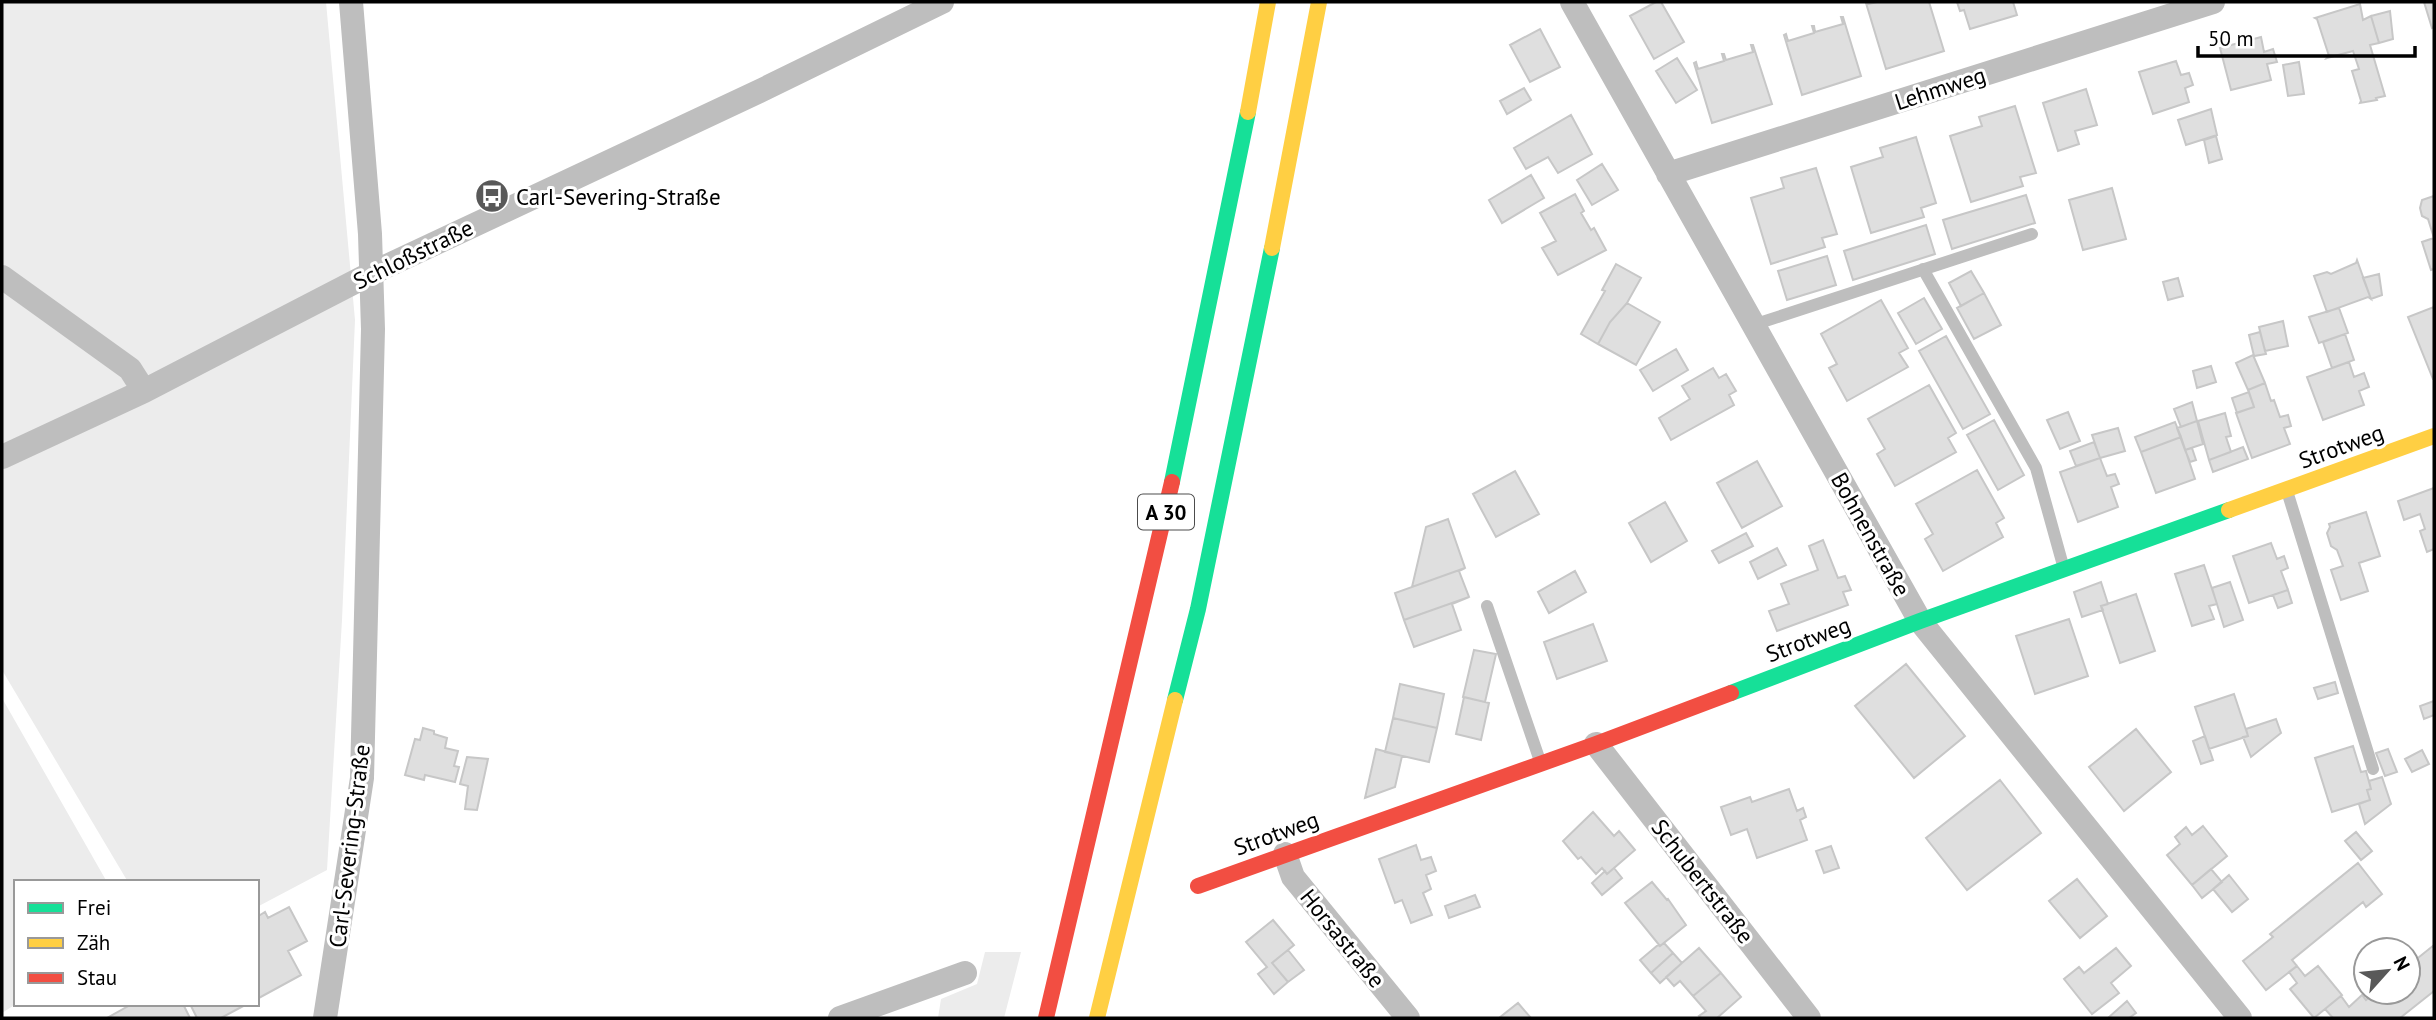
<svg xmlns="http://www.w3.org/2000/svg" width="2436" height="1020" font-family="'PT Sans',sans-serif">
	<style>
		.green { fill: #ececec }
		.building { fill: #dfdfdf; stroke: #c7c7c7; stroke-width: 2 }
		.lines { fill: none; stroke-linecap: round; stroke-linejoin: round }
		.lane { stroke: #bebebe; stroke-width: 12 }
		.street { stroke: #bebebe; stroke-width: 24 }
		.fast { stroke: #16e098; stroke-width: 16 }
		.slow { stroke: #ffcf43; stroke-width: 16 }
		.jam { stroke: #f24e42; stroke-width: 16 }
		.labels { text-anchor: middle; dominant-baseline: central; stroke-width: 6; stroke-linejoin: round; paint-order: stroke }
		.shield { fill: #fff; stroke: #4c4c4c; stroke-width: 2 }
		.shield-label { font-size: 21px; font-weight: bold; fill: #000 }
		.street-label { font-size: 23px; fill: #000; stroke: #fff }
		.poi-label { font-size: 23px; fill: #000; stroke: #fff; text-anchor: start }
	</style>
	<rect width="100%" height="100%" fill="#fff"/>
	<path class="green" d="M4,2H326L355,320L342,620L327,870L257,907V882H128L2,670V5Z
		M2,698L107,882H16V1004L2,1013Z
		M985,952H1021L1004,1018H938L941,999L977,984Z"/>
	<path class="building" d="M1656,2H1661L1684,42L1654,59L1630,16Z
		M1877,2H1929L1944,51L1886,69L1866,3L1869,4Z
		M1957,2H2013L2017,15L1970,29L1964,10L1960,11Z
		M2424,2H2434V27L2432,28Z
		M2360,4L2363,20L2371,16L2379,43L2370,45L2385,96L2376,98L2377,100L2360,103L2361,101L2352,71L2359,69L2353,51L2327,58L2329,56L2317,19L2315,18Z
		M2390,11L2393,39L2379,43L2371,16Z
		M1841,17H1843L1861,76L1802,95L1784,35L1786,34L1788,41L1814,33L1812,26H1814L1815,32L1843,24Z
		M1540,29L1560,67L1530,82L1510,45Z
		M2261,37L2264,52L2273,49L2277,62L2267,64L2271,80L2231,90L2220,48Z
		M1751,45H1753L1772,104L1712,123L1694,63L1696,62L1698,69L1724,61L1722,54H1724L1726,60L1753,52Z
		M1677,58L1697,90L1676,103L1656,71Z
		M2176,61L2181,75L2189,73L2193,85L2185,88L2189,102L2153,114L2139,72Z
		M2299,62L2304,94L2288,96L2283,65Z
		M1524,88L1531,100L1507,114L1500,101Z
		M2086,89L2097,125L2075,131L2079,144L2058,151L2043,103Z
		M2015,106L2036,173L2020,177L2023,186L1971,202L1950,136L1982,126L1979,117Z
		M2211,109L2217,135L2186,145L2178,120Z
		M1571,115L1592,154L1558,173L1548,157L1526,169L1514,148Z
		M2216,136L2222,159L2209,163L2204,140Z
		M1916,137L1936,203L1921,208L1924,217L1871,233L1851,167L1883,157L1880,148Z
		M1602,164L1618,190L1592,205L1577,180Z
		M1816,168L1837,234L1822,238L1825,247L1771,264L1751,198L1784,188L1781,178Z
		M1531,175L1544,198L1502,223L1489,200Z
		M2112,188L2126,239L2083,250L2069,200Z
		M1575,194L1584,211L1581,213L1591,230L1594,228L1606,250L1558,275L1542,248L1556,241L1540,213Z
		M2026,195L2035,223L1952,249L1943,220Z
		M2434,196V238L2428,219L2422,216L2420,208L2422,200Z
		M1926,225L1935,254L1853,280L1844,251Z
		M2434,238V269L2431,270L2422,242Z
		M1827,256L1836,285L1787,300L1778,271Z
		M2357,260L2371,299L2368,297L2327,312L2314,276L2327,272L2331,274L2356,263Z
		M1616,264L1641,278L1627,303L1610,322L1598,344L1581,334L1605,291L1602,290Z
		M1971,271L1984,293L1961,306L1949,283Z
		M2379,274L2382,295L2371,299L2363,278Z
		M2178,278L2183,296L2168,300L2163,282Z
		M1984,293L2001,325L1974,339L1957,308Z
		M1924,298L1942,329L1916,344L1898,313Z
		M1881,300L1908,348L1899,353L1908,367L1847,401L1829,368L1837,364L1821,334Z
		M1627,303L1660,322L1636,365L1598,344L1610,322Z
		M2434,307V379H2433L2408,317Z
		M2339,308L2348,333L2319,343L2309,317Z
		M2283,321L2288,346L2265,351L2259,327Z
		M2260,332L2266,354L2254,356L2249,335Z
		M2345,334L2354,360L2332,368L2323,342Z
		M1946,336L1990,414L1963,429L1919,351Z
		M1676,349L1688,370L1653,391L1640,370Z
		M2253,355L2265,383L2248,390L2236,363Z
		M2349,362L2354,377L2364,373L2369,387L2359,391L2364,405L2323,420L2307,377Z
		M2211,366L2216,382L2197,388L2193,371Z
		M1713,368L1719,378L1726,374L1736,391L1729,395L1734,405L1671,440L1659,418L1690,399L1682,386Z
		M2265,383L2271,401L2274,400L2280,417L2288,415L2291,426L2284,428L2290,444L2252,458L2236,413L2254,407L2248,390Z
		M1929,385L1956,433L1948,438L1956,452L1895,486L1877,454L1885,449L1868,419Z
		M2249,392L2254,407L2237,413L2232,398Z
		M2192,402L2197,421L2181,427L2174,409Z
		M2068,412L2080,441L2060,449L2047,420Z
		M2225,413L2231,436L2226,437L2231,452L2209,460L2198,421Z
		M1994,420L2024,475L1998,490L1967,435Z
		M2197,421L2203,444L2185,450L2177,428Z
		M2175,422L2181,437L2141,452L2135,437Z
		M2118,428L2125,451L2100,458L2092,435Z
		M2181,437L2195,479L2156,493L2141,452Z
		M2094,442L2100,458L2076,466L2070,451Z
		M2243,447L2248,459L2213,472L2209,460Z
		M2192,448L2196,460L2190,462L2185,450Z
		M2100,458L2107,476L2115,474L2119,484L2111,487L2118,507L2078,522L2060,472Z
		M1757,461L1782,506L1742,528L1717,483Z
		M1977,470L2004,518L1996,523L2003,537L1943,571L1925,539L1933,534L1916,504Z
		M1515,471L1539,514L1496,537L1473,494Z
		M2434,488V549L2427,552L2420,531L2425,529L2420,514L2404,520L2398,501Z
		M1665,502L1687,541L1651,562L1629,523Z
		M2366,512L2380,556L2359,563L2368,591L2341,600L2331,570L2343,566L2337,550L2331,546L2327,533L2330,527L2329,524Z
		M1448,519L1465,568L1412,587L1426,527Z
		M1746,533L1753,546L1719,563L1712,551Z
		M1823,540L1838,578L1845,576L1851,590L1843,592L1848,605L1777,631L1769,611L1789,604L1781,584L1818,570L1809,546Z
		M2271,543L2277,559L2284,556L2288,568L2281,571L2288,590L2249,603L2233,556Z
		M1777,548L1786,565L1758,579L1750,562Z
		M2204,565L2217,604L2209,606L2214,619L2192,626L2175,574Z
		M1465,568L1459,571L1469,597L1404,620L1395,593Z
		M1575,571L1586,592L1549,613L1538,592Z
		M2101,582L2108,604L2101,606L2103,610L2082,617L2074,592Z
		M2230,582L2243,620L2224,627L2212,588Z
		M2288,590L2292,603L2278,608L2273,595Z
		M2136,594L2155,651L2120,663L2101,606Z
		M1469,597L1452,604L1461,630L1414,647L1404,620Z
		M2069,619L2088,676L2035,694L2016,636Z
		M1593,624L1607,661L1557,679L1544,642Z
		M1474,650L1496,654L1485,702L1463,697Z
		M1906,664L1965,736L1914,778L1855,706Z
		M2335,682L2338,693L2318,699L2314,688Z
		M1400,684L1444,694L1437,728L1393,718Z
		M2234,694L2248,736L2209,749L2195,707Z
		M1464,697L1489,703L1481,740L1456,734Z
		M2434,701V715L2424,719L2420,706Z
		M1393,718L1437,728L1429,762L1385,752Z
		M2276,719L2281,733L2251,757L2243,737L2248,736L2246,729Z
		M423,728L434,731V734L447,738L445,748L458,751L454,766L459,767L455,782L425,775L424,780L405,775L415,739L420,740Z
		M2136,729L2171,772L2124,811L2089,767Z
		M2205,736L2213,760L2201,764L2193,741Z
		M2353,746L2361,772L2366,771L2371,789L2367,790L2370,800L2332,812L2315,758Z
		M1376,749L1402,756L1395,787L1365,798Z
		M2388,749L2397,772L2385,776L2376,753Z
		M2422,750L2429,764L2412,772L2405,759Z
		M467,757L488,759L477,810L465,809L468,786L460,784Z
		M2382,777L2391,804L2365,824L2359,804L2370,800L2367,790L2371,789L2369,781Z
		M2000,780L2041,833L1967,890L1926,838Z
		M1789,789L1797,811L1803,808L1806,817L1800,820L1807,840L1757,858L1747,829L1731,835L1721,807L1750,797L1752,802Z
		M1593,812L1614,836L1619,831L1635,850L1607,874L1602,868L1596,874L1581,857L1578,859L1563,841Z
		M2203,826L2227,856L2192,885L2167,855L2180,844L2175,837L2186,827L2192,835Z
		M2356,832L2372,851L2361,860L2345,841Z
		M1416,845L1421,860L1431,857L1436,871L1426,875L1431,889L1423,893L1432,915L1411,923L1402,900L1395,903L1379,859Z
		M1831,846L1839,868L1824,873L1816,851Z
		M2358,863L2382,894L2366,907L2363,902L2292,960L2297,966L2266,990L2243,961L2273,937L2270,934Z
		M1614,868L1622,878L1602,895L1592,883L1605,871L1607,874Z
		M2211,869L2222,882L2202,898L2192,885Z
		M2229,875L2248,899L2232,912L2213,889Z
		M2077,879L2107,916L2080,938L2049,901Z
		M1652,882L1667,900L1668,899L1686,925L1660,946L1625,903Z
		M1475,895L1480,907L1449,918L1445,906Z
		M289,907L307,941L288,951L301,975L257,999V917L265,912L268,918Z
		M1273,920L1294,945L1272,963L1288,982L1274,994L1258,974L1267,967L1246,942Z
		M1664,943L1673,953L1651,973L1640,960L1658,945L1660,946Z
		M2434,945V991L2400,1018H2333L2325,1009L2341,996L2349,1007L2362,995L2366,1000L2376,992H2408V966Z
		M1699,948L1721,973L1693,996L1680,981L1674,986L1666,977Z
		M2116,948L2131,966L2111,983L2119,993L2092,1014L2064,979L2079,967L2084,973Z
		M1288,950L1304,970L1288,982L1272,963Z
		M1673,953L1682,963L1660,983L1651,973Z
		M2297,966L2305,976L2318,966L2342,995L2314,1018L2290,989L2297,983L2289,972Z
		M1721,973L1741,997L1717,1018H1701L1699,1016L1706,1011L1693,996Z
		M2127,1001L2136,1013L2129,1018H2108Z
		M1518,1003L1531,1018H1499Z
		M132,1004H183L190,1018H107Z
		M190,1004H247L221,1018H197Z"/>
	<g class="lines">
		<path class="lane" d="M1923,269L2036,468L2064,569
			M1753,325L2032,234
			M2287,491L2373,769
			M1487,606L1540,761"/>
		<path class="street" d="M1572,2L1920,621L2240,1018
			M1668,174L2213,2
			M2,277L130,369L144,391
			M2,457L144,391L372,273L764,89L942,2
			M1596,744L1809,1018
			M1285,854L1293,877L1408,1018
			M325,1018L362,778L373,329L370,234L351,2
			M840,1018L965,973"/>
		<path class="fast" d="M1172,482L1248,112
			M1731,693L1920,621L2229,510
			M1175,700L1198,609L1272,248"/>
		<path class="slow" d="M1248,112L1268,2
			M1272,248L1319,2
			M2229,510L2434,436
			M1097,1018L1175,700"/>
		<path class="jam" d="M1198,886L1596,744L1731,693
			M1046,1018L1172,482"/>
	</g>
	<defs>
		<g id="bus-disc" transform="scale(1.75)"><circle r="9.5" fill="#595959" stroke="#fff"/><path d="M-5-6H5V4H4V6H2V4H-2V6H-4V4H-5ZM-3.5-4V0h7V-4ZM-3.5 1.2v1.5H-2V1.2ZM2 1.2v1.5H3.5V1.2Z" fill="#fff"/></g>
	</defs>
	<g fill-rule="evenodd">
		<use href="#bus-disc" x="492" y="196"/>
	</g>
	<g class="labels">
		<rect class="shield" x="1138" y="494.5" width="56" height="35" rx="5"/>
		<g class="shield-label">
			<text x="1166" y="512">A 30</text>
		</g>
		<g class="street-label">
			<text transform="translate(1940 88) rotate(-18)">Lehmweg</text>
			<text transform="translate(413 254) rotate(-26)">Schloßstraße</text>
			<text transform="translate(2341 446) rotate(-20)">Strotweg</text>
			<text transform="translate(1871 534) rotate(61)">Bohnenstraße</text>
			<text transform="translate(1808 639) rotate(-21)">Strotweg</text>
			<text transform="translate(1276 833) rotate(-20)">Strotweg</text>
			<text transform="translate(349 846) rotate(-83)">Carl-Severing-Straße</text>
			<text transform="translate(1703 881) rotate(52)">Schubertstraße</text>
			<text transform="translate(1343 938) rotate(51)">Horsastraße</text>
		</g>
		<g class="poi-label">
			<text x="516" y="196">Carl-Severing-Straße</text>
		</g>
	</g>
	<rect width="2436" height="1020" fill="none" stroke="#000000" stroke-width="7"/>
	<rect x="14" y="880" width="245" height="126" fill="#ffffff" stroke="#999999" stroke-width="2"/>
	<rect x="28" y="903" width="35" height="10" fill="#16e098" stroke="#999999" stroke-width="2"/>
	<text x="77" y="915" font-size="21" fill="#000000">Frei</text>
	<rect x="28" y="938" width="35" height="10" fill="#ffcf43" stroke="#999999" stroke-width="2"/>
	<text x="77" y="950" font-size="21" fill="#000000">Zäh</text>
	<rect x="28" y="973" width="35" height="10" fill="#f24e42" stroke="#999999" stroke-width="2"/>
	<text x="77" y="985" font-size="21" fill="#000000">Stau</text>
	<g transform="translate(2387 971) rotate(63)"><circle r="33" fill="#ffffff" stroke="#999999" stroke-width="2"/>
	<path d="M0-5L12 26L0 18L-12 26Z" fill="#595959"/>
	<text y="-10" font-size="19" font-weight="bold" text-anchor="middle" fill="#000000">N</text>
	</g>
	<path d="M2198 46v10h217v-10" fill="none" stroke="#000000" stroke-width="3.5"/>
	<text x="2208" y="46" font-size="21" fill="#000000" stroke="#ffffff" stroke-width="5" paint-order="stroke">50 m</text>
</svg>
